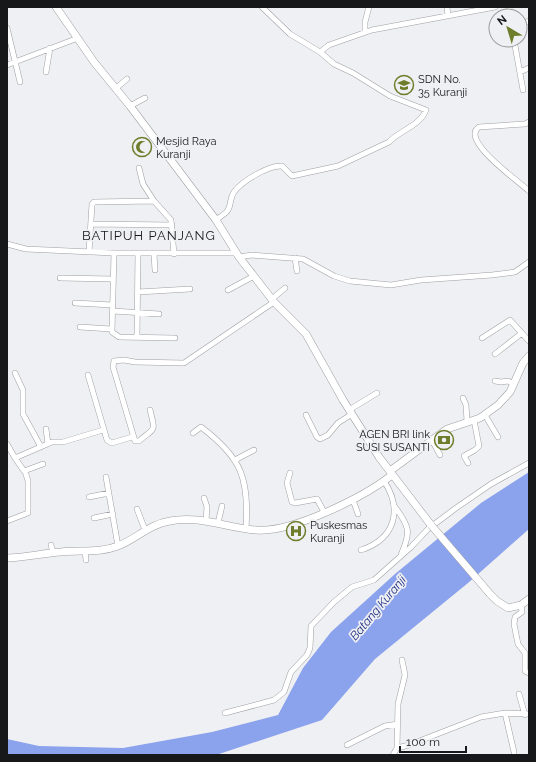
<svg xmlns="http://www.w3.org/2000/svg" width="536" height="762" font-family="Raleway,sans-serif">
	<style>
		.water { fill: #8ba2ec }
		.lines { fill: none; stroke-linecap: round; stroke-linejoin: round }
		.street-casing { stroke: #9e9fa2; stroke-width: 6 }
		.secondary-casing { stroke: #9e9fa2; stroke-width: 8 }
		.street { stroke: #fff; stroke-width: 5 }
		.secondary { stroke: #fff; stroke-width: 7 }
		.secondary-bridge-casing { stroke: #9e9fa2; stroke-width: 8; stroke-linecap: butt }
		.secondary-bridge { stroke: #fff; stroke-width: 7 }
		.labels { text-anchor: middle; dominant-baseline: central; stroke-width: 3.5; stroke-linejoin: round; paint-order: stroke }
		.poi-label { font-size: 11px; fill: #171819; stroke: #eff0f3; text-anchor: start }
		.water-label { font-size: 12px; font-style: italic; fill: #223185; stroke: #eff0f3 }
		.quarter-label { font-size: 13px; letter-spacing: 1px; fill: #171819; stroke: #eff0f3 }
	</style>
	<rect width="100%" height="100%" fill="#eff0f3"/>
	<path class="water" d="M529,472V529L468,583L375,659L322,720L216,755H7V739L39,746L123,748L212,732L278,715L303,668L331,632L395,574L481,503Z"/>
	<g class="lines">
		<g class="street-casing">
			<path id="street" d="M447,7L448,16
				M509,7L510,16
				M520,25L529,21
				M7,28L20,82
				M365,32V22L369,7
				M514,40L523,90
				M320,52L329,45L372,30L495,7
				M7,65L78,38
				M46,72L50,48
				M520,72L529,68
				M115,89L127,79
				M130,106L145,98
				M529,122L525,124L479,127C459,140 520,182 529,191
				M139,168L143,184L154,201
				M216,220C219,217 226,214 228,210C231,205 230,198 234,192C242,181 269,165 282,166L292,176L338,166L389,142C400,130 420,126 426,110L390,96L353,73L334,64L320,52L290,34L262,7
				M91,224L172,225
				M7,244L26,249L114,253H236
				M89,252L92,204L94,202L154,201L171,220L174,254
				M114,253L112,332L119,337L175,338
				M154,254L155,270
				M239,257L252,255L303,259L334,276L350,281L391,285L421,280L492,275L515,272L529,262
				M295,258L297,271
				M60,278L113,279
				M228,290L254,276
				M138,292L190,289
				M272,299L285,288
				M75,303L112,305
				M113,311L159,314
				M80,327L111,329
				M137,337L138,253
				M482,338L510,320L529,341
				M495,354L522,333
				M15,373L23,390V414L41,447
				M88,375L107,440L112,443L132,437
				M495,381L501,382L508,381L514,384
				M463,398L466,405L467,421
				M150,410C156,433 155,427 139,441H135L113,367L114,361L124,360L135,362L184,363L274,302
				M349,410L377,393
				M306,415L317,437L320,439L328,435L338,423L352,414
				M485,415L498,437
				M46,429L48,444
				M193,433L201,427C242,458 249,478 246,529
				M432,440L440,455
				M7,444L15,458L52,442H63L103,430
				M15,458L24,471L43,464
				M235,460L254,450
				M468,463L464,456L475,450L479,446L474,420
				M290,473L287,483L292,502L295,503L317,499L324,512
				M106,477L118,546
				M89,497L109,493
				M204,498L207,507L206,520
				M353,500L358,514
				M395,507C410,527 411,532 401,555
				M137,509L145,530
				M94,518L113,514
				M7,521L28,513V481L25,471
				M218,523L222,506
				M51,545L53,552
				M361,550C395,539 403,510 384,481
				M85,551L86,560
				M521,605L522,612L515,617L514,624L518,644L525,653V671L529,673
				M519,694L525,715
				M225,713L274,700L284,692L291,672L307,655L310,648L311,626L334,602L352,587L374,580L411,547L428,529L456,508L491,484L529,463
				M505,713L514,752
				M347,745L385,726L398,724
				M397,748L409,745L481,717L505,713L529,714
				M393,755L397,748L398,704L405,675L402,660"/>
		</g>
		<g class="secondary-casing">
			<path id="secondary" d="M56,7L94,62L130,106L216,220L239,257L274,302L306,334L343,400L379,457L431,525
				M390,471L447,429L480,418L498,405L510,392L523,363L529,356
				M7,558C25,558 43,553 61,552C80,550 100,553 118,546C136,539 150,524 170,521C200,515 227,528 256,530C292,533 364,497 392,475
				M490,594L497,601L508,608L521,605L529,599"/>
		</g>
		<use href="#street" class="street"/>
		<use href="#secondary" class="secondary"/>
		<g class="secondary-bridge-casing">
			<path id="secondary-bridge" d="M431,525L490,594"/>
		</g>
		<use href="#secondary-bridge" class="secondary-bridge"/>
	</g>
	<defs>
		<g id="school-ring" transform="scale(1)"><circle r="9.5" fill="#eff0f3" stroke="#6c7d2b" stroke-width="1.5"/><path d="M0-5L7-2L0 1L-7-2ZM-4 1L0 2.5L4 1V4Q0 6-4 4Z" fill="#6c7d2b"/></g>
		<g id="mosque-ring" transform="scale(1)"><circle r="9.5" fill="#eff0f3" stroke="#6c7d2b" stroke-width="1.5"/><path d="M3.5-4.9A6 6 0 1 0 3.5 4.9A5 5 0 1 1 3.5-4.9Z" fill="#6c7d2b"/></g>
		<g id="bank-ring" transform="scale(1)"><circle r="9.5" fill="#eff0f3" stroke="#6c7d2b" stroke-width="1.5"/><path d="M-6-4H6V4H-6ZM0-2.3a2.3 2.3 0 1 0 0 4.6a2.3 2.3 0 1 0 0-4.6Z" fill="#6c7d2b"/></g>
		<g id="hospital-ring" transform="scale(1)"><circle r="9.5" fill="#eff0f3" stroke="#6c7d2b" stroke-width="1.5"/><path d="M-5-5h3v3.5h4V-5h3V5h-3V1.5h-4V5h-3Z" fill="#6c7d2b"/></g>
	</defs>
	<g fill-rule="evenodd">
		<use href="#school-ring" x="404" y="85"/>
		<use href="#mosque-ring" x="142" y="147"/>
		<use href="#bank-ring" x="444" y="440"/>
		<use href="#hospital-ring" x="296" y="531"/>
	</g>
	<g class="labels">
		<g class="poi-label">
			<text x="418" y="79">SDN No.<tspan x="418" dy="13">35 Kuranji</tspan></text>
			<text x="156" y="141">Mesjid Raya<tspan x="156" dy="13">Kuranji</tspan></text>
			<text x="430" y="434" text-anchor="end">AGEN BRI link<tspan x="430" dy="13">SUSI SUSANTI</tspan></text>
			<text x="310" y="525">Puskesmas<tspan x="310" dy="13">Kuranji</tspan></text>
		</g>
		<g class="water-label">
			<text transform="translate(378 608) rotate(-50)">Batang Kuranji</text>
		</g>
		<g class="quarter-label">
			<text x="149" y="235">BATIPUH PANJANG</text>
		</g>
	</g>
	<rect width="536" height="762" fill="none" stroke="#171819" stroke-width="16"/>
	<g transform="translate(508 28) rotate(322)"><circle r="19" fill="#eff0f3" stroke="#999a9c"/>
	<path d="M0-3L7 15L0 10L-7 15Z" fill="#6c7d2b"/>
	<text y="-6" font-size="11" font-weight="bold" text-anchor="middle" fill="#171819">N</text>
	</g>
	<path d="M400 746v6h66v-6" fill="none" stroke="#171819" stroke-width="2"/>
	<text x="406" y="746" font-size="12" fill="#171819" stroke="#eff0f3" stroke-width="3" paint-order="stroke">100 m</text>
</svg>
